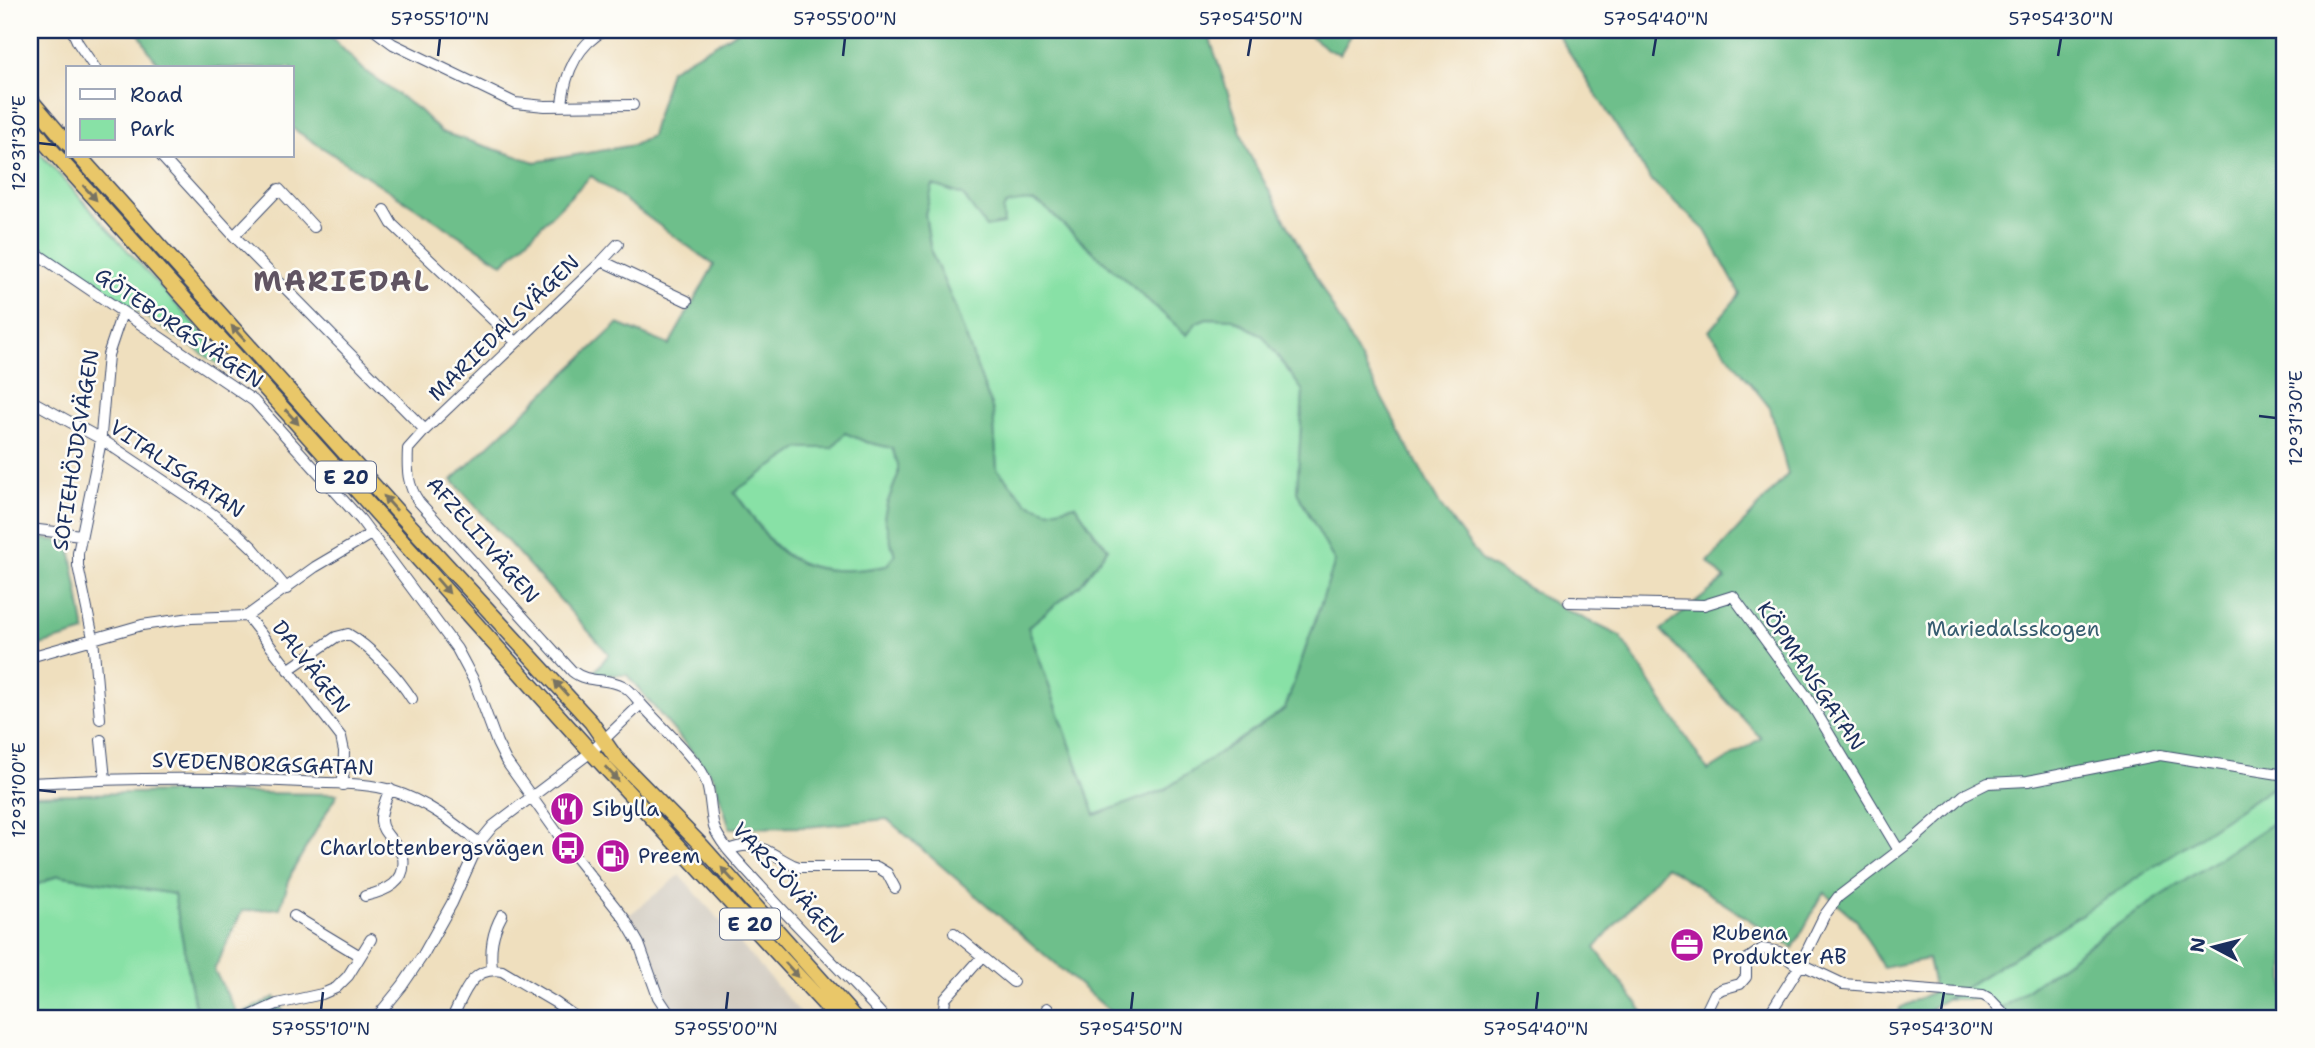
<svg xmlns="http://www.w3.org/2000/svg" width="2315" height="1048" font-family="'Shantell Sans',sans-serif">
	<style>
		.industrial { fill: #cac3b8 }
		.green { fill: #88e1a6; stroke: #528882; stroke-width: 2 }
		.forest { fill: #6ebf8b; stroke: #447774; stroke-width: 2; fill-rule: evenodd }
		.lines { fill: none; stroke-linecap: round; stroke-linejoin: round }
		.minor-casing { stroke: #3b496c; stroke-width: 12 }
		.highway-casing { stroke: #3b496c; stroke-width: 17 }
		.minor { stroke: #fff; stroke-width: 10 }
		.highway { stroke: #e9c769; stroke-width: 14 }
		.oneway { fill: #787363 }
		.ticks { fill: none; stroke: #1b2f5e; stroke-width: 2.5 }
		.labels { text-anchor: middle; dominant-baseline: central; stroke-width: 5; stroke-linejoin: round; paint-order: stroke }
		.shield { fill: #fdfcf7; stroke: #5f6c8c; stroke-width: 2 }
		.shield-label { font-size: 19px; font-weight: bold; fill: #1b2f5e }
		.street-label { font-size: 21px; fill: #1b2f5e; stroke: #fdfcf7 }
		.park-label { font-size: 21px; fill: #365c70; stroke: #fdfcf7 }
		.poi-label { font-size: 21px; fill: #1b2f5e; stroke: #fdfcf7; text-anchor: start }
		.district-label { font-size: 28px; font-weight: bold; letter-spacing: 2px; fill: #605462; stroke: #fdfcf7 }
		.neatline { fill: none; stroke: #1b2f5e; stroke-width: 2.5 }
		.ticks-label { font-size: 18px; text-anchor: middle; fill: #1b2f5e }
	</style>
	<rect width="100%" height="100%" fill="#fdfcf7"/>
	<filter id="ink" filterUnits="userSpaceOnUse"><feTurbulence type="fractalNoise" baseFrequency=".0143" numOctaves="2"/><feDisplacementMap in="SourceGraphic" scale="14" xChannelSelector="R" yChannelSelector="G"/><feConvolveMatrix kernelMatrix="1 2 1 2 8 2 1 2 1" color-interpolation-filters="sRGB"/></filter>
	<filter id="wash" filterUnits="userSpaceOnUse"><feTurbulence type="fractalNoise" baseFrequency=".00686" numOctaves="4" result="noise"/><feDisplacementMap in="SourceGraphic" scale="28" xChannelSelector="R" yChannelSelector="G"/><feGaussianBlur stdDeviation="1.57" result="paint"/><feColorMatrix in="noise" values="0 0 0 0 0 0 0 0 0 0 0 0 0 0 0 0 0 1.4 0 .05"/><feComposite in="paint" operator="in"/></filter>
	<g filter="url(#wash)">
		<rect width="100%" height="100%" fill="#efdfbe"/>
		<path class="industrial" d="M680,875L805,1018H680L676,1014L661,988L648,953L629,915Z"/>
		<path class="green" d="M30,142L237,372H231L64,264L40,247L30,236Z
			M933,184L963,195L986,227L1005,205L1024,199L1046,207L1058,220L1187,335L1197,322L1207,318L1233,319L1263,336L1303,391L1297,492L1335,562L1285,709L1164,790L1095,815L1028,627L1080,585L1108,548L1096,535L1075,505L1049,511L1027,503L997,469L993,411L953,302L931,252L925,214Z
			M845,432L866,442L892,448L898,464V475L887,504L891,543L895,555L886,567C847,573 802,575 773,543C759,528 747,508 734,491L800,448H832Z
			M2285,779V815L2117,925L1996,1012L1979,999H1947L2104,900Z
			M58,875L174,894L197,1018H30V888Z"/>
		<path class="forest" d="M137,30H324L365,71L419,110L441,132L535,162L634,145L651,136L670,70L740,30H1207L1247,150L1440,505L1482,561L1562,608L1620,636L1708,771L1761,738L1661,630L1725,579L1708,562L1788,474L1770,408L1709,331L1740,294L1705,230L1651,180L1555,30H2285V779L2104,900L1916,1018H1898L1900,1008L1935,991L1928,959L1883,968L1857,921L1824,892L1793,948L1666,866L1595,948L1648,1018H1118L887,819L807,827L730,828L714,778L627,675H592L609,654L452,480L618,324L669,345L714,265L591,176L503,264L292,128V68H162L150,53ZM933,185L963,195L986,227L1004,224L1003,210L1006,205C1031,198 1040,200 1058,220L1187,335L1197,322L1207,318L1233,319L1263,336L1303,391L1297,492L1335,562L1285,709L1164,790L1095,815L1028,627L1080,585L1108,548L1096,535L1075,505L1049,511L1027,503L997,469L993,411L953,302L931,252L925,214ZM845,433L866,442L892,448L898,464V475L887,504L884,517L895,555L886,566C847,573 802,575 773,544C759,528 747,509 734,492L800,448H832Z
			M1302,30H1354L1340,54L1329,50Z
			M30,537L69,542L85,632L30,648Z
			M182,792L337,794L292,872L280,908L242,911L214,970L238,1015L275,997L287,1018H197L174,894L58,875L30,888V795Z
			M2285,815V1018H1988L2117,925Z"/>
	</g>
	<g filter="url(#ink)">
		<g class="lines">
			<g class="minor-casing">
				<path id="minor" d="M72,30L78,43L95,68
					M374,30L393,44L515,103L545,106L633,105
					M562,104C565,74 577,45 605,30
					M161,156L234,236L425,430L408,449C407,469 407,485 419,502L572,671C588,684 606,677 623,686C631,690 636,698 642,705C661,726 683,746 700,769C712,787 709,807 714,827C717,836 722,842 728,850C778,908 833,961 885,1018
					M384,210L392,224L516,342
					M234,236L279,189L314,227
					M30,249L254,401L361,520L457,649L474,681L497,743L506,761L568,848L624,918L639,944L658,997L672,1018
					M602,261L618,244
					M30,264L36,255
					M30,400L101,439L206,509L237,533L253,548L287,589
					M425,430L602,261L687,301
					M30,529L81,535
					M1569,602L1704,605L1733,596L1807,697L1898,849
					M247,616L341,737L344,751L343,785
					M30,657L142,625L191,618L247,616L315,567L371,534
					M288,670L336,637L348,634C371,647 398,677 412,699
					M100,719L93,638L78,566V553L100,446L108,355L122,313
					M101,740L105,779
					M30,783C121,778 211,777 303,782C332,784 365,782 393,791C426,801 453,822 479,843
					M728,850C756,838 769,853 793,865L799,867H877L887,873L895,888
					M365,896C386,891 407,883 403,857C385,825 371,833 390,789
					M294,916L360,956
					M954,933L1013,982
					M492,969C490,949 492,933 502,915
					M1047,1008L1057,1018
					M246,1018L277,1004L322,994L336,988L348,976L371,939
					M376,1018L402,986L423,955L452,903L479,843L493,826L591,752L641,704
					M452,1018C464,995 471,965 502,971L556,1003L577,1018
					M943,1018L945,999L982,957
					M1703,1018L1715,993L1722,989L1740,984L1746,977V960L1762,949L1779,952L1799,967H1807L1843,984L1983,995L1990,999L2008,1018
					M1767,1018L1799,967L1824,916L1838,897L1914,839L1964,795L1988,783L2028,781L2160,755L2285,775"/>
			</g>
			<g class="highway-casing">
				<path id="highway" d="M30,99L68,144
					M30,123L46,144L591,752L837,1018
					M79,156L395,509L591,722L616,758L702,846L855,1018"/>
			</g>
			<use href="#minor" class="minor"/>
			<use href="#highway" class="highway"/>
		</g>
		<defs><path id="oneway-solid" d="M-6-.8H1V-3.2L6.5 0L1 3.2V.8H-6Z" transform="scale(1.75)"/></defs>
		<g class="oneway">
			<use href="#oneway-solid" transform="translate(90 193) rotate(48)"/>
			<use href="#oneway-solid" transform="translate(238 333) rotate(-132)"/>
			<use href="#oneway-solid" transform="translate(292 417) rotate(48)"/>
			<use href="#oneway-solid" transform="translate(390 503) rotate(-132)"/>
			<use href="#oneway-solid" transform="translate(443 586) rotate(49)"/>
			<use href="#oneway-solid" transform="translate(561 688) rotate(-132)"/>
			<use href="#oneway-solid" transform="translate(612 774) rotate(47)"/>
			<use href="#oneway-solid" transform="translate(728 875) rotate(-132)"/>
			<use href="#oneway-solid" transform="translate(792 970) rotate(48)"/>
		</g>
	</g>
	<path class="ticks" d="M438,56L440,38M843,56L845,38M1248,56L1251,38M1653,56L1656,38M2058,56L2061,38M38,143L56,145M2259,416L2276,418M38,790L56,792M321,1010L323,992M726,1010L728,992M1131,1010L1133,992M1536,1010L1538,992M1941,1010L1944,992"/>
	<defs>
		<g id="restaurant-disc" transform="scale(1.75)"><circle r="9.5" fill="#b5179e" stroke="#fdfcf7"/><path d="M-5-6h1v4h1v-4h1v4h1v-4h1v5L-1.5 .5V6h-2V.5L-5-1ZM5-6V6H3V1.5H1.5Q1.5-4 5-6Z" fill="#fff"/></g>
		<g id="bus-disc" transform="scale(1.75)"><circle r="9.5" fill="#b5179e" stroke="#fdfcf7"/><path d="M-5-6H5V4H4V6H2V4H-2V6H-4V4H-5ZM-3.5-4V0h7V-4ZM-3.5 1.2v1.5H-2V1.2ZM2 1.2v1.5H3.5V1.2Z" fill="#fff"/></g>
		<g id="fuel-disc" transform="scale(1.75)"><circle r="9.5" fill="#b5179e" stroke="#fdfcf7"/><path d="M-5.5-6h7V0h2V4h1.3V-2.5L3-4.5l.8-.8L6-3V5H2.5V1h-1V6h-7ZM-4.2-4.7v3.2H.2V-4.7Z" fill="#fff"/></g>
		<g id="office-disc" transform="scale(1.75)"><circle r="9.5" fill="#b5179e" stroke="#fdfcf7"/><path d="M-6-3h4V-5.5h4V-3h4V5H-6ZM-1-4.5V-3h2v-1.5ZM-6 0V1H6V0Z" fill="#fff"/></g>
	</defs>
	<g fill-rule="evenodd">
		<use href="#restaurant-disc" x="567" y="809"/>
		<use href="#bus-disc" x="568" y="848"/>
		<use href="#fuel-disc" x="613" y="856"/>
		<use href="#office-disc" x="1687" y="945"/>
	</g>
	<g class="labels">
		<g class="shield">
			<rect x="316" y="461.5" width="60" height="31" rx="5"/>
			<rect x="720" y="908.5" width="60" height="31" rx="5"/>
		</g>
		<g class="shield-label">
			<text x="346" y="477">E 20</text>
			<text x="750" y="924">E 20</text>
		</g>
		<g class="street-label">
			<text transform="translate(179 328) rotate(34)">GÖTEBORGSVÄGEN</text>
			<text transform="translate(504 328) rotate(-44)">MARIEDALSVÄGEN</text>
			<text transform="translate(76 450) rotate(-81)">SOFIEHÖJDSVÄGEN</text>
			<text transform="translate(177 469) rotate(34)">VITALISGATAN</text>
			<text transform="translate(483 540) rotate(49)">AFZELIIVÄGEN</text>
			<text transform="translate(311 667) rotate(52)">DALVÄGEN</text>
			<text transform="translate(1811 676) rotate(56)">KÖPMANSGATAN</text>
			<text transform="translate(263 764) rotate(2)">SVEDENBORGSGATAN</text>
			<text transform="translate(788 883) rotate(48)">VARSJÖVÄGEN</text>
		</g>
		<g class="park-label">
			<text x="2013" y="629">Mariedalsskogen</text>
		</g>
		<g class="poi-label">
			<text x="592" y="809">Sibylla</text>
			<text x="544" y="848" text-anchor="end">Charlottenbergsvägen</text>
			<text x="638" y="856">Preem</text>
			<text x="1712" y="933">Rubena<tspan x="1712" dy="24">Produkter AB</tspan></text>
		</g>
		<g class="district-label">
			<text x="342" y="281">MARIEDAL</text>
		</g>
	</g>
	<rect width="2315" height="1048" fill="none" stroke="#fdfcf7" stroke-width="77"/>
	<rect x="66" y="66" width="228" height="91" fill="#fdfcf7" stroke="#a3aaba" stroke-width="2"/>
	<rect x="80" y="89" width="35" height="10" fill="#ffffff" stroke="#a3aaba" stroke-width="2"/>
	<text x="130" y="102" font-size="21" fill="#1b2f5e">Road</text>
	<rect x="80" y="119" width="35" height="21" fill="#88e1a6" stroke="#a3aaba" stroke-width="2"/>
	<text x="130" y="136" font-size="21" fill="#1b2f5e">Park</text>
	<g transform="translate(2214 947) rotate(277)" stroke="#fdfcf7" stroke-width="5" paint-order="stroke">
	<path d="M0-5L12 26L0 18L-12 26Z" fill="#1b2f5e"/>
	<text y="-10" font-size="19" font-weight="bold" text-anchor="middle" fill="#1b2f5e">N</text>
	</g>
	<rect x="38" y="38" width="2238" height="972" class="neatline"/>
	<g class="ticks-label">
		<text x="440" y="25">57°55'10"N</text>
		<text x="845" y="25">57°55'00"N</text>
		<text x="1251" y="25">57°54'50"N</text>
		<text x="1656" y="25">57°54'40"N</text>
		<text x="2061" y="25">57°54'30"N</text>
		<text transform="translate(19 143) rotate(-90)" y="6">12°31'30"E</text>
		<text transform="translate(2296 418) rotate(-90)" y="6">12°31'30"E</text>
		<text transform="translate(19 790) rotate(-90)" y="6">12°31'00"E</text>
		<text x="321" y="1035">57°55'10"N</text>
		<text x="726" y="1035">57°55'00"N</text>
		<text x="1131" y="1035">57°54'50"N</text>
		<text x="1536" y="1035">57°54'40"N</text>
		<text x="1941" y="1035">57°54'30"N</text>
	</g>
</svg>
